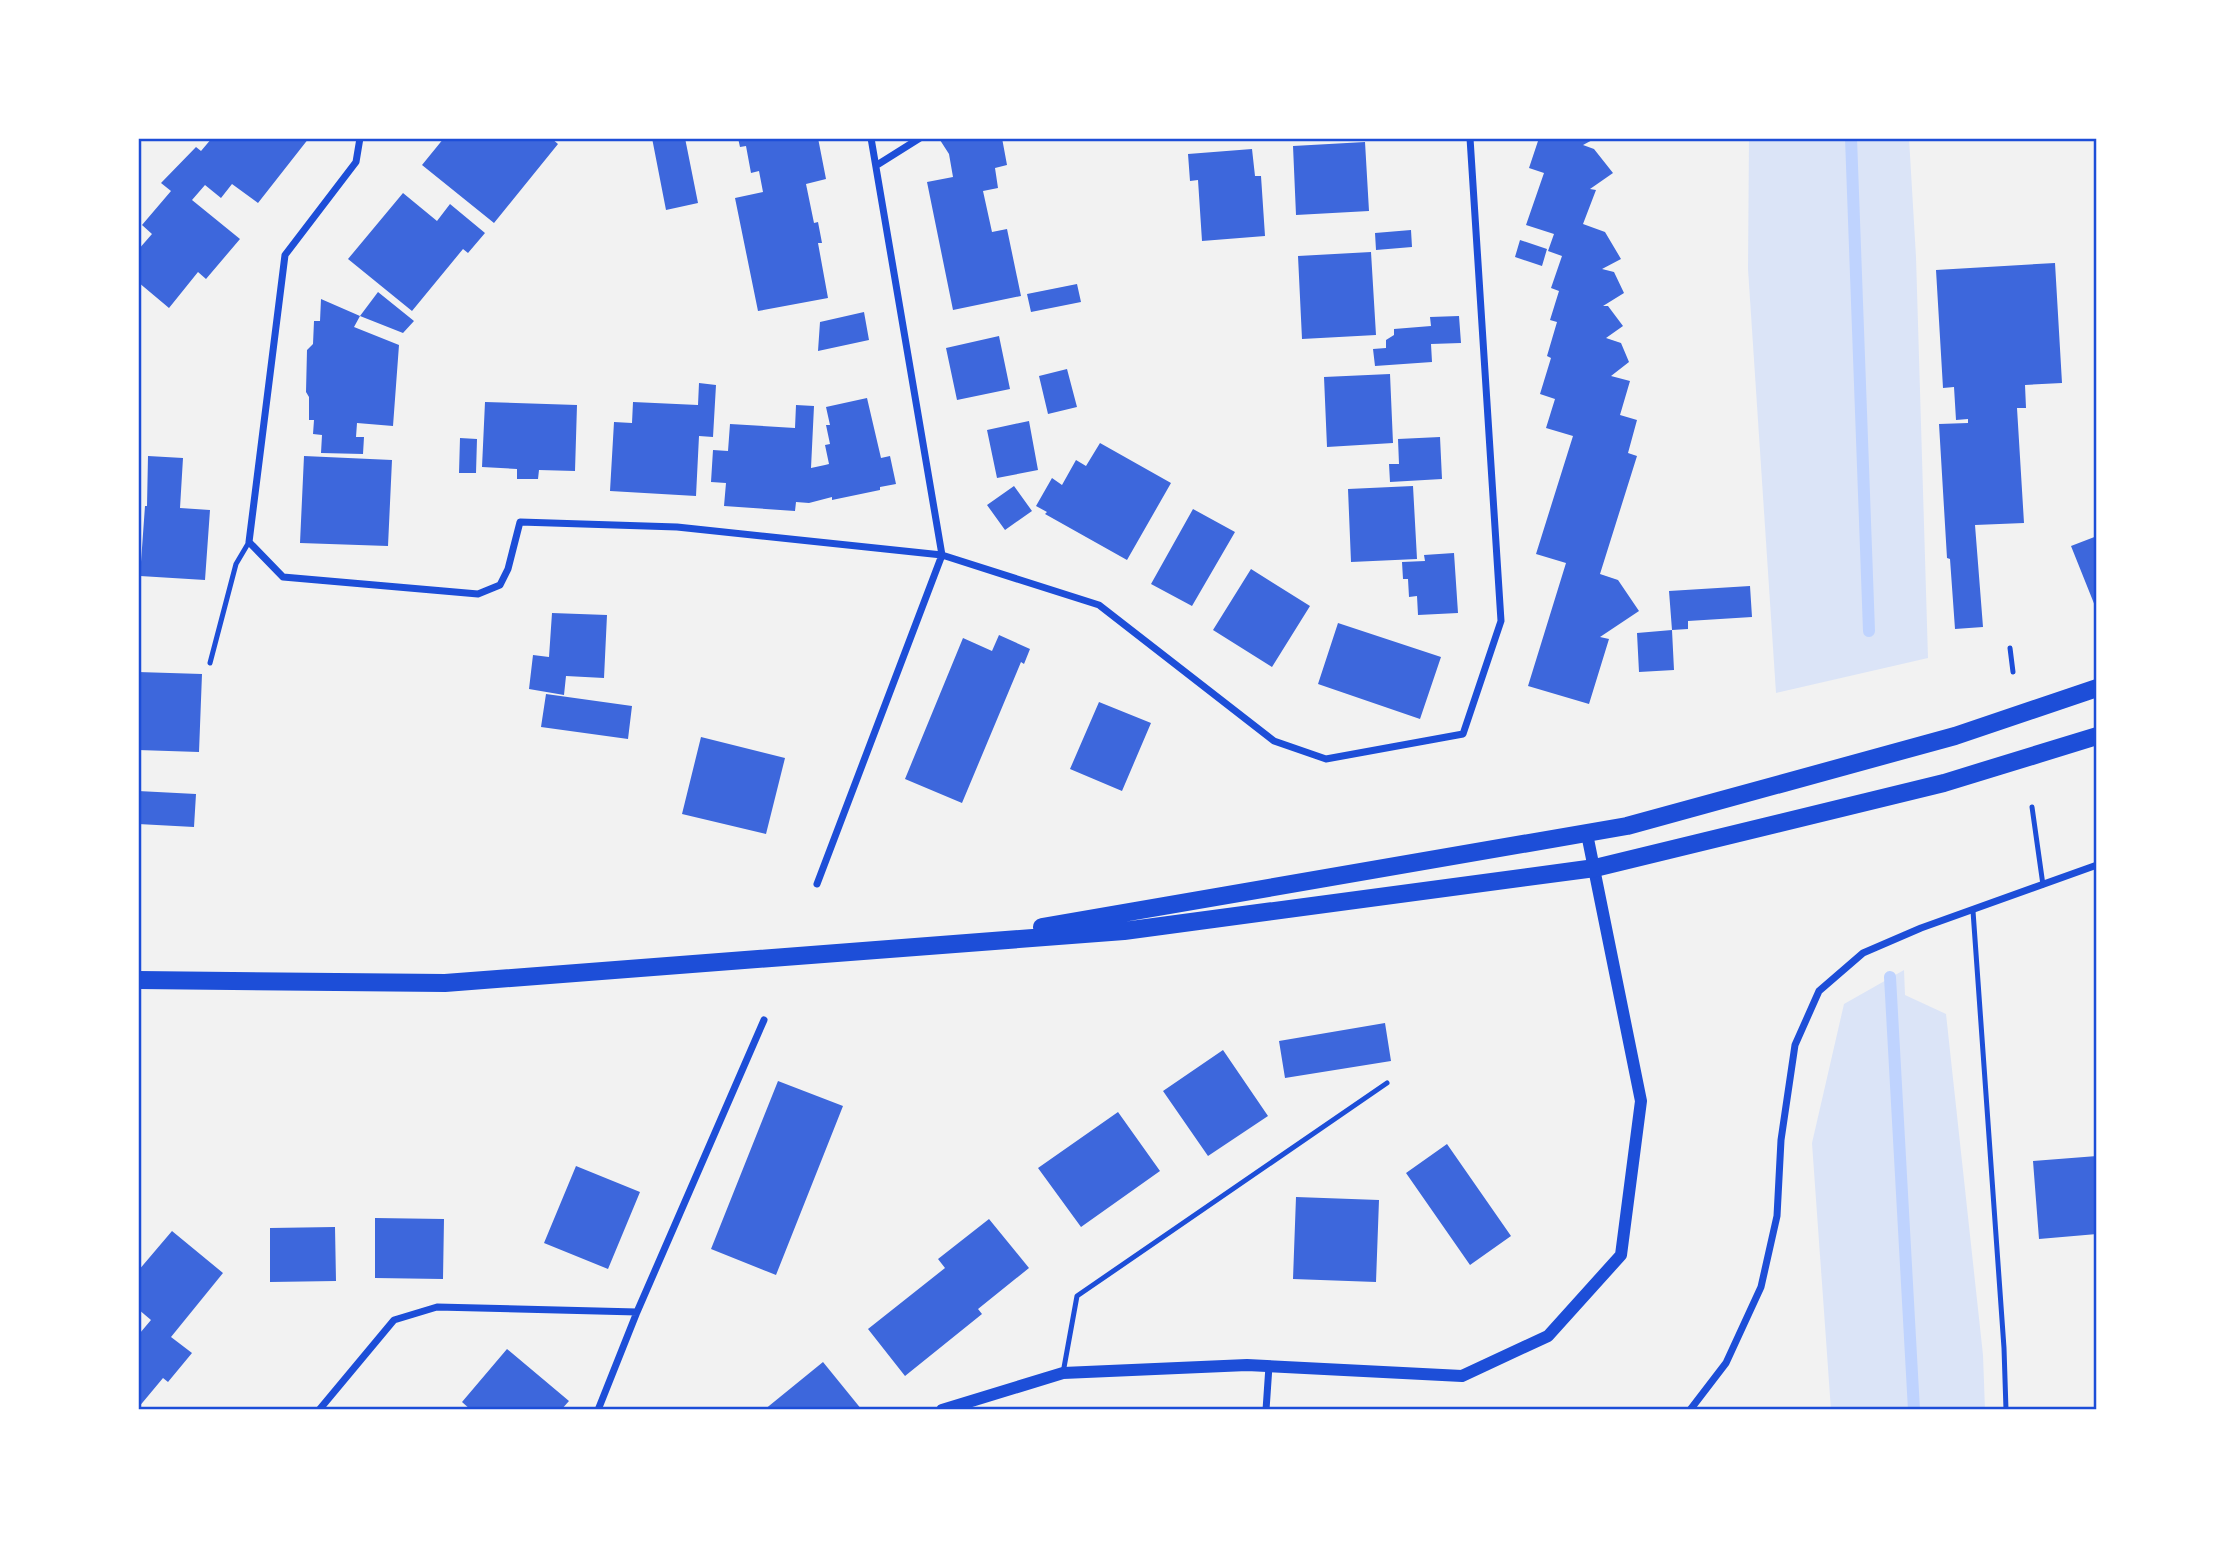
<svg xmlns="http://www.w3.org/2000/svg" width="2235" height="1548" font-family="Jost,sans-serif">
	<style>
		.green { fill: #dbe4f7 }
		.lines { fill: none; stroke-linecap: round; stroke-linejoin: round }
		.stream { stroke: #bfd3fe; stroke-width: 12 }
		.building { fill: #3d67dc }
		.service { stroke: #1d4ed8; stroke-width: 5 }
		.minor { stroke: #1d4ed8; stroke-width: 7 }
		.tertiary { stroke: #1d4ed8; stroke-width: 12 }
		.primary { stroke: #1d4ed8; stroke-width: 18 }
		.neatline { fill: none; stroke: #1d4ed8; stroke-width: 2.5 }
	</style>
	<rect width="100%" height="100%" fill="#f2f2f2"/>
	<path class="green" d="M1749,138H1909L1916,257L1928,658L1776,693L1748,269Z
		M1904,970L1905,995L1946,1014L1983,1355L1985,1410H1831L1812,1143L1844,1004Z"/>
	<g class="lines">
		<path class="stream" d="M1851,138L1869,631
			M1890,977L1914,1410"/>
	</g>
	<path class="building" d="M212,138H309L258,203L232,184L221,198L205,185L192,200L240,239L206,279L198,272L169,308L138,282V250L152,234L142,225L171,191L161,183L196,147L201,151Z
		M444,138H551L558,144L494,223L422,165Z
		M652,138H685L698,203L666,210Z
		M738,138H818L826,179L806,184L814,223L818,222L822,243H818L828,298L758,311L735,198L763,192L759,171L751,173L746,146L740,147Z
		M943,138H1002L1007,165L995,168L998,188L983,191L992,232L1007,229L1021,296L953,310L927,182L953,177L949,154L940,140Z
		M1539,138H1596L1583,145L1594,149L1613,173L1590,189L1596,190L1583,224L1605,232L1621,259L1602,269L1614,272L1624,293L1603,306H1608L1623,326L1606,338L1621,343L1629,362L1611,376L1630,381L1620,415L1637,420L1628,453L1637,456L1600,574L1618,580L1639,611L1600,637L1609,639L1589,704L1528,686L1566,563L1536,554L1573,436L1546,428L1555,399L1540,394L1551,358L1547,356L1557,322L1550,320L1559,291L1551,288L1562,256L1548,251L1554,234L1526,225L1544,173L1529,168Z
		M1365,142L1369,211L1296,215L1293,146Z
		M1252,149L1255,176H1261L1265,236L1202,241L1198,180L1190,181L1188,154Z
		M403,193L437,221L450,204L485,233L468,253L463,249L412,311L348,259Z
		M1411,230L1412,247L1376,250L1375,233Z
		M1520,240L1547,249L1542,266L1515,257Z
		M1371,252L1376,335L1302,339L1298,256Z
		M2055,263L2062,383L2025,385L2026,408H2017L2024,523L1975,525L1983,627L1955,629L1950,559L1947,558L1939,424L1968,423V419L1956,420L1954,387L1943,388L1936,270Z
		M1077,284L1081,302L1031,312L1027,294Z
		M378,292L414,321L403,333L360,316Z
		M321,299L360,316L354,327L399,345L393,426L357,423L356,437H364L363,454L321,453L322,435L313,434L314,420H309V397L306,392L307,350L313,344L314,321H320Z
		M864,312L869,340L818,351L820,322Z
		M1459,316L1461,343L1431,344L1432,362L1375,366L1373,349L1386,348V340L1394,335V329L1431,326L1430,317Z
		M999,336L1010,389L957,400L946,348Z
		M1067,369L1077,407L1048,414L1039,376Z
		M1390,374L1393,443L1327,447L1324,377Z
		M699,383L716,385L713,437L699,436L696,496L610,491L614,422L632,423L633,402L698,405Z
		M867,398L881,458L890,456L896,484L880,487V490L832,500V497L809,503L796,502L795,511L724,506L726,483L711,482L713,450L728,451L730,424L795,428L796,405L814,406L811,468L825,465L829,464L825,445L830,444L826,425H830L826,407Z
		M485,402L577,405L575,471L539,470L538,479H517V469L482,467Z
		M1029,421L1038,470L997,478L987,430Z
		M1440,437L1442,479L1390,482L1389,464H1399L1398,439Z
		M460,438L477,439L476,473H459Z
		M1100,443L1171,483L1127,560L1045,514L1047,512L1036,506L1052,478L1062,485L1076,460L1086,466Z
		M148,456L183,458L180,508L210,510L205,580L140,576L145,506H147Z
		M304,456L392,460L388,546L300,543Z
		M1014,486L1032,511L1005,530L987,505Z
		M1413,486L1417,559L1351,562L1348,489Z
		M1193,509L1235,532L1192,606L1151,584Z
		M2097,536V611L2071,546Z
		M1454,553L1458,613L1418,615L1417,596L1409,597L1408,579H1403L1402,562L1425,561L1424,555Z
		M1251,569L1310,606L1272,667L1213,630Z
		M1750,586L1752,617L1688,621V629L1672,630L1669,591Z
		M552,613L607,615L604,678L566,676L564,695L529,689L533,655L549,657Z
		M1338,623L1441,657L1420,719L1318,684Z
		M1672,630L1674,670L1639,672L1637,633Z
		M999,635L1030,649L1024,664L1021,662L962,803L905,779L963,638L992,651Z
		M138,672L202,674L199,752L138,750Z
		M546,694L632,706L628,739L541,727Z
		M1099,702L1151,723L1122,791L1070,769Z
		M701,737L785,758L766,834L682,814Z
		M138,791L196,794L194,827L138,824Z
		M1385,1023L1391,1061L1285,1078L1279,1041Z
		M1223,1050L1268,1116L1208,1156L1163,1091Z
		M778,1081L843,1106L776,1275L711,1249Z
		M1118,1112L1160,1171L1081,1227L1038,1168Z
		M1447,1144L1511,1236L1470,1265L1406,1173Z
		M2097,1156V1234L2039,1239L2033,1161Z
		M576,1166L640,1192L608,1269L544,1243Z
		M1296,1197L1379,1200L1376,1282L1293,1279Z
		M375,1218L444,1219L443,1279L375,1278Z
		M989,1219L1029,1268L978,1309L982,1314L905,1376L868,1329L945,1268L938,1259Z
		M335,1227L336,1281L270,1282V1228Z
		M172,1231L223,1273L171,1337L192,1353L168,1382L163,1378L138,1408V1332L140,1333L151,1320L138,1309V1271Z
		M507,1349L569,1401L561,1410H471L462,1402Z
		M823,1362L862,1410H764Z"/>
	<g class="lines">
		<path class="service" d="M2010,648L2013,672
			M210,663L236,564L249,542
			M2032,807L2043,885
			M1973,911L2004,1348L2006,1410
			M1063,1373L1077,1296L1387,1083"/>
		<path class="minor" d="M360,138L356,162L285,255L249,542L283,577L478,594L500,585L508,569L520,522L677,527L942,555L1099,605L1274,741L1326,759L1463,734L1501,621L1470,138
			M877,165L920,138
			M817,884L942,555L871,138
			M319,1410L394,1320L437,1307L637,1312
			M598,1410L637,1312L764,1020
			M1266,1410L1269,1366
			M1690,1410L1726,1363L1761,1287L1777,1216L1781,1140L1795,1045L1819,991L1863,953L1921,928L2097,865"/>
		<path class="tertiary" d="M942,1410L1063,1373L1247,1365L1462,1376L1548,1336L1621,1255L1641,1101L1587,834"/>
		<path class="primary" d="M1042,927L1627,826L1955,736L2097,688
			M138,980L445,983L1124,931L1595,868L1944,783L2097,736"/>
	</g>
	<rect width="2235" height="1548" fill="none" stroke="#ffffff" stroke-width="280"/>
	<rect x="140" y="140" width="1955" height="1268" class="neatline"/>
</svg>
